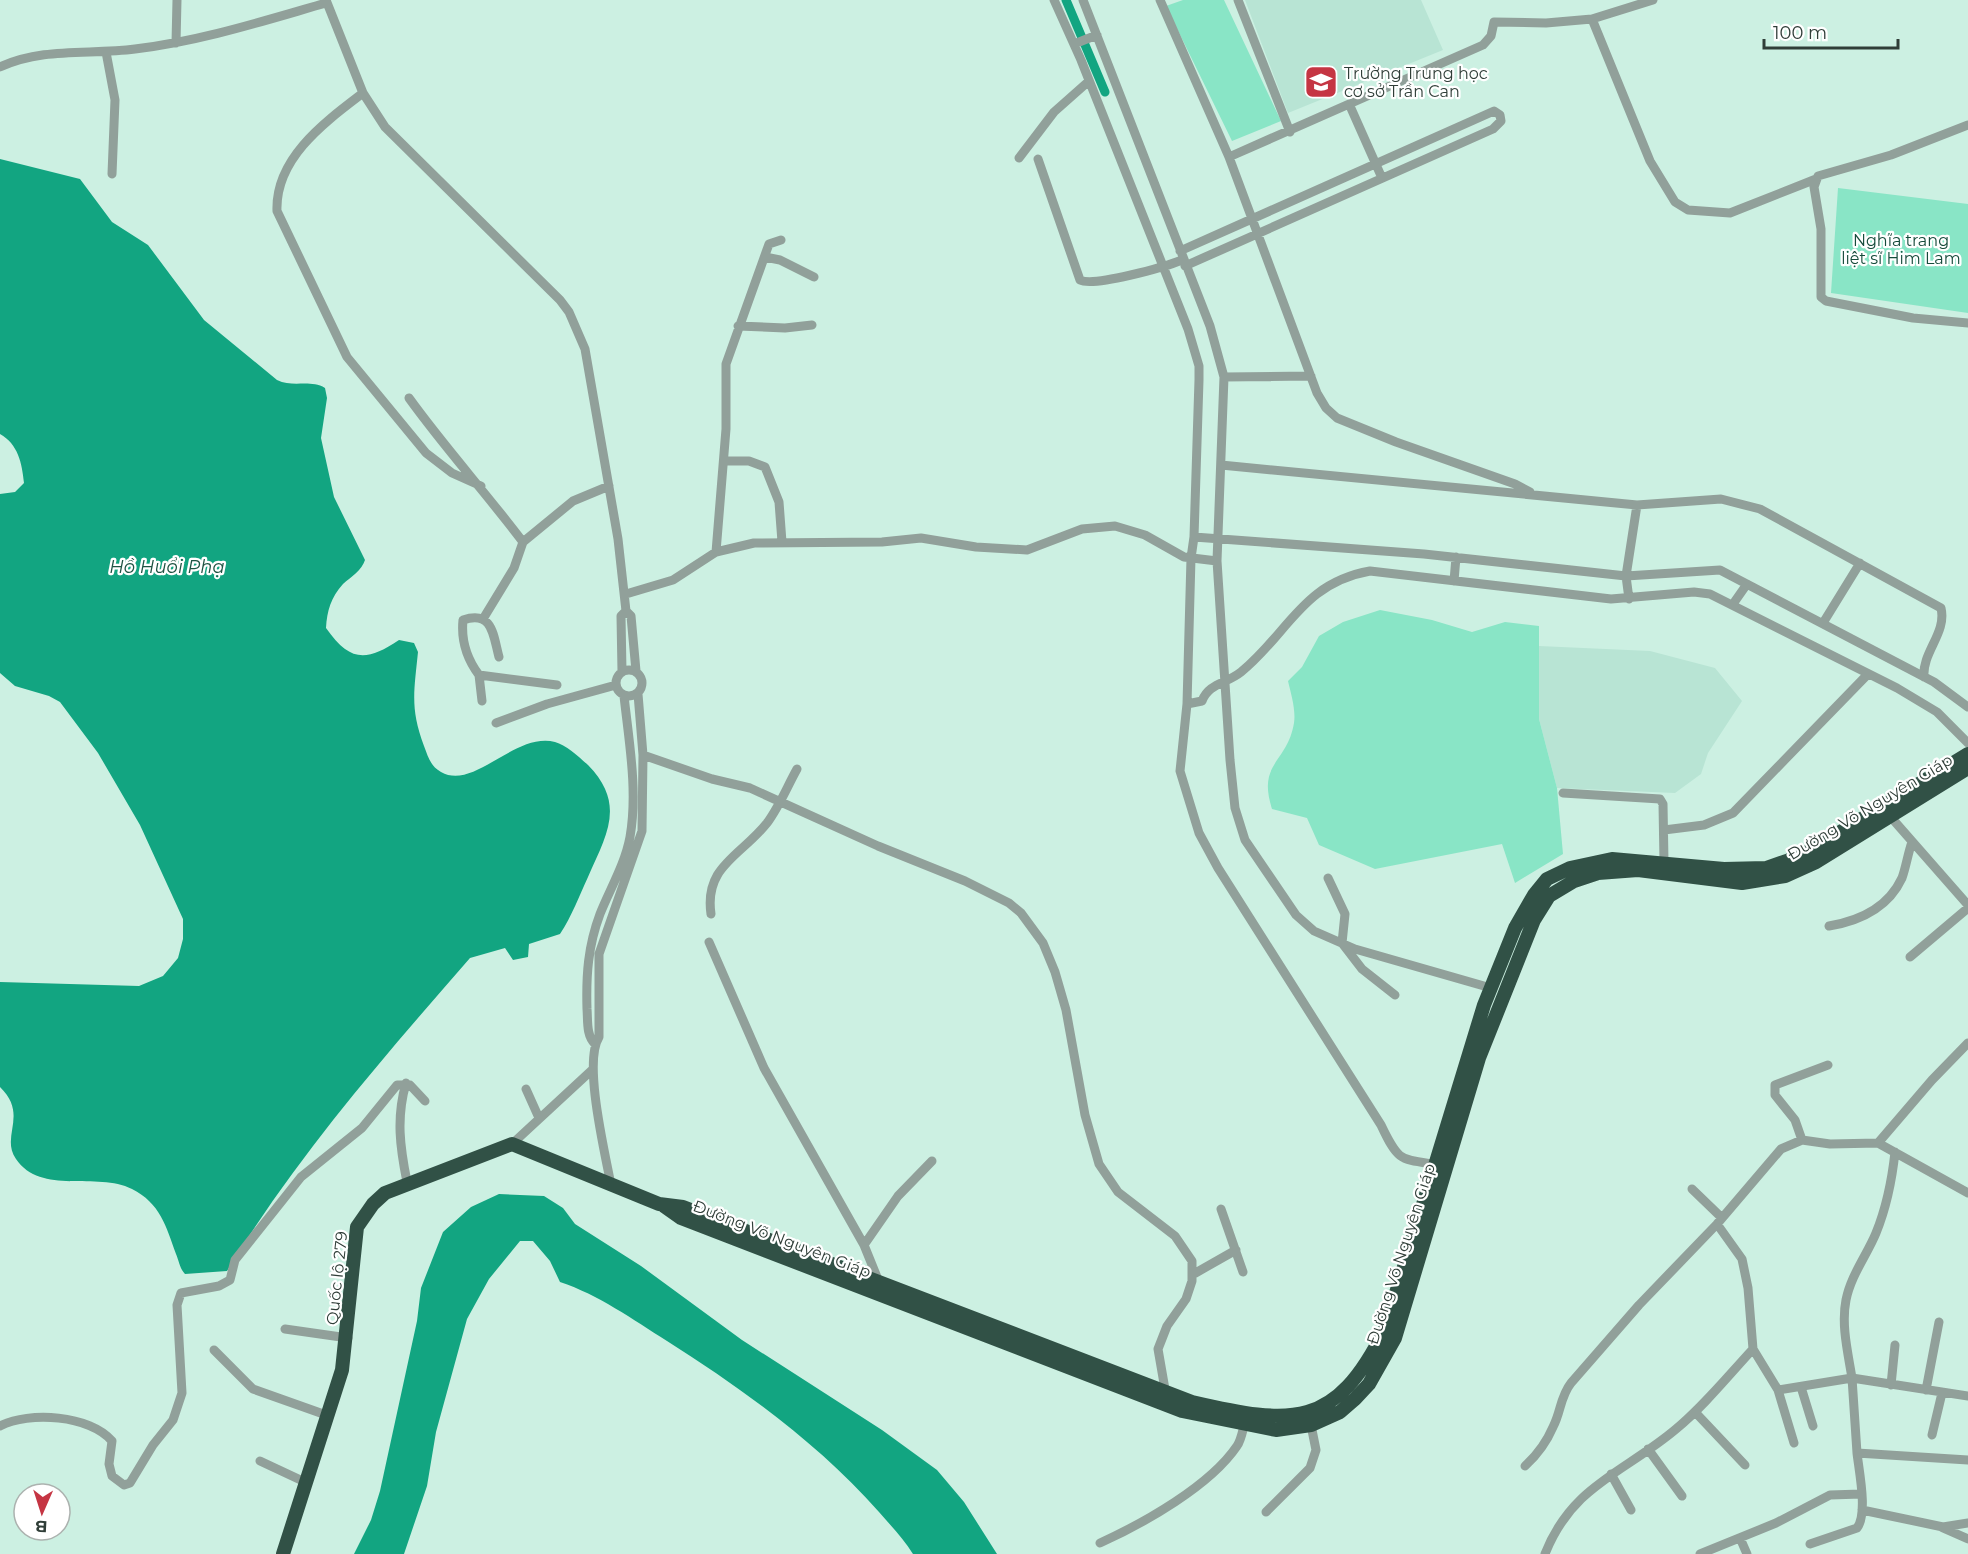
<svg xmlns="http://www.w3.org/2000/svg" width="1968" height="1554" font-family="Montserrat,sans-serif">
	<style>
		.built { fill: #b8e4d4 }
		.green { fill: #89e5c6 }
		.water { fill: #12a581 }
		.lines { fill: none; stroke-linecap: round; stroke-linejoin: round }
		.canal { stroke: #12a581; stroke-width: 9 }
		.minor { stroke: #91a09a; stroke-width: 9 }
		.highway { stroke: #315146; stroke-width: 14 }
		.labels { text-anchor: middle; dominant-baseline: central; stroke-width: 4.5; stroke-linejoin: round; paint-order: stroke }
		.poi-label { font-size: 16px; fill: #303e38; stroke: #fff; text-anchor: start }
		.park-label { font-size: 16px; fill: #164b3b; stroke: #fff }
		.street-label { font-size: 16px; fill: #303e38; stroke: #fff }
		.water-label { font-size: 18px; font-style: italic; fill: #1f5343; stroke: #fff }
	</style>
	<rect width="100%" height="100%" fill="#ccf0e2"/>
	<path class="built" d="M1245,0H1421L1443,50L1288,113Z
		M1539,646L1650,651L1715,668L1742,701L1708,753L1701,774L1675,793L1557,788L1539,719Z"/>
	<path class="green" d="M1183,0H1224L1281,121L1232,141L1166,6Z
		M1838,188L1968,204V313L1831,293Z
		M1380,610L1432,620L1472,632L1505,622L1539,626V719L1557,788L1563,854L1515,883L1502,844L1375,869L1319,845L1307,818L1272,809C1257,762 1287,764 1294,723C1296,710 1291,694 1288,681L1302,667L1319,636L1343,622Z"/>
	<path class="water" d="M0,159L80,179L112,222L148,245L204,320L277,380C293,388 310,379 325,388L327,398L321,438L334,497L365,560C362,570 351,577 343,584C331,597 327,611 326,628C350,662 366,662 399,640L414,643L418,652C414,692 410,708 424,746C428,756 430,766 441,772C474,791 514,732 555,742C566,745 579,757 588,765C626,804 607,834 588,877C579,896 572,916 560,934L529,944L528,957L513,960L505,948L470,958C383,1058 296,1157 227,1271L185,1274C180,1269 179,1261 176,1254C166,1226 160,1203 132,1189C97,1171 41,1196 16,1159C0,1136 29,1115 0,1087V982L139,986L163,976L178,958L183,939V919L140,825L98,753L60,702L49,696L15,686L0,673V494L15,492L24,483C22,463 18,444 0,434Z
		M499,1194L544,1196L563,1208L575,1224L641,1266L742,1340L882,1430L937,1470L964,1502L997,1554H913C904,1539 891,1526 879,1512C818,1443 744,1390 667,1341C632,1319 599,1295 560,1282L550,1261L533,1241H520L489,1279L467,1319L436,1432L427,1486L404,1554H354L371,1520L380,1491L417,1321L421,1288L443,1232L471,1207Z"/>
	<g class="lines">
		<path class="canal" d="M1066,0L1105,92"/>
		<path class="minor" d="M326,0L363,93L385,127L560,300L569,312L585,349L618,539L626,611L631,616L636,671
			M1054,0L1081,60L1188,329L1199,366V380L1194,537L1191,558L1187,704L1180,771L1199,833L1218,868L1381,1125C1399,1163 1400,1159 1440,1165
			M1083,0L1210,326L1224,377L1217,561L1230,760L1235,808L1245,840L1296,915L1314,931L1355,949L1491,988
			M1160,0L1229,157L1317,393L1326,408L1337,418L1396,442L1515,484L1530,492
			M1238,0L1290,132
			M1592,19L1653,0
			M176,43L177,0
			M1074,44L1097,35
			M106,52L115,100L112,174
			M0,67C43,47 89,55 135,49C201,41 263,21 326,3
			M363,93C325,122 275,158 277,211L347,357L426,453L452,473L481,486
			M1350,106L1382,178
			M1968,125L1891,155L1818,176L1814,187L1821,229V297L1826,301L1913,318L1968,323
			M1229,157L1483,45L1491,36L1494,22L1546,23L1592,19L1650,161L1675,202L1688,210L1730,213L1816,179
			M1019,158L1054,112L1089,81
			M1038,159L1080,280C1094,287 1165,267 1182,260
			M1180,251L1494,111L1500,115L1501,121L1493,129L1185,266
			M765,257L780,260L814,277
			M738,326L785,328L812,325
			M1224,377L1311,376
			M409,398C445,448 486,493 523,542
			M724,461H749L765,467L779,502L782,542
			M1221,465L1637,505L1721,499L1760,509L1941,608C1947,633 1922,652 1924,677
			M1194,537L1424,554L1626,576L1720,570L1934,682L1968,707
			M716,552L726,429V364L769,244L781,240
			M1454,581L1456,557
			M626,594L673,580L716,552L754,543L882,542L921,538L976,547L1027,550L1082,529L1115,526L1145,535L1184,557L1217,561
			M1629,599L1626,576L1637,505
			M1733,604L1747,584
			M483,619L514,568L523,542L573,501L609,486
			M1823,623L1860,563
			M499,657C493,635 493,610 463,620C461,640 467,659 479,675L557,685
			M616 683a13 13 0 1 1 26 0a13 13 0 1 1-26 0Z
			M622,672L621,616L626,611
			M479,675L482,701
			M1187,704L1202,701C1209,683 1226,684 1241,672C1288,634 1302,583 1370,571L1611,599L1694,592L1710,594L1897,688L1937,712L1968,743
			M496,723L547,704L616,685
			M643,755L712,779L750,788L878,846L965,881L1009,903L1021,913L1043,943L1055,972L1066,1010L1085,1115L1099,1164L1118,1192L1175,1236L1192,1261V1281L1186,1299L1167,1326L1158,1349L1166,1395
			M1563,793L1660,799L1663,804L1664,862
			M1889,815L1968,905
			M1664,830L1704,825L1733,813L1868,674
			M1328,878L1345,914L1342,943L1362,969L1395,995
			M711,914C704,866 741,856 767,823C779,807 787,787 797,769
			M1829,926C1859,921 1888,908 1902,878C1906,867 1908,853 1912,842
			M709,942L764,1068L864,1245L879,1282
			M1910,957L1968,908
			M1968,1043L1932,1080L1878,1143L1968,1193
			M595,1044C586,1035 588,1021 587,1009C586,975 588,946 600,914C610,889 625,864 630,837C638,791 629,742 624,696
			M406,1083C396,1118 400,1147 407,1182
			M526,1089L539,1118
			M1802,1140L1795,1120L1775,1095V1085L1828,1065
			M512,1144L592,1070
			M1895,1152C1892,1180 1887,1206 1876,1233C1867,1255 1851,1275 1846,1300C1841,1325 1848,1353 1852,1378L1968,1396
			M611,1185C605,1153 583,1062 599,1037V954L642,831L643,755L638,694
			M1692,1189L1722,1218
			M1221,1209L1243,1272
			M1717,1224L1742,1259L1748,1288L1753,1349L1778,1390
			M864,1245L898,1196L932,1161
			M1192,1275L1236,1250
			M285,1329L348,1338
			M214,1350L253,1389L329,1416
			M1891,1385L1895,1345
			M1801,1387L1813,1426
			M1926,1390L1939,1322
			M1695,1412L1745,1465
			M0,1426C29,1411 90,1415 112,1441L109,1464L112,1476L124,1485L130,1483L153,1445L173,1420L182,1393L177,1305L181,1293L219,1286L230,1280L235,1260L301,1177L362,1128L397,1085H410L425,1101
			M1932,1435L1942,1393
			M1794,1443L1778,1390L1852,1378L1857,1453
			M1648,1449L1682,1496
			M260,1461L307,1483
			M1525,1466C1536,1456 1547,1441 1553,1427C1561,1412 1560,1397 1571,1383L1639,1305L1717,1224L1781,1149L1802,1140L1830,1144L1878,1143
			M1611,1474L1631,1510
			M1862,1510L1943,1527L1968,1523
			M1266,1512L1310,1468L1316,1450L1311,1425
			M1943,1528L1968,1539
			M1740,1538L1747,1554
			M1100,1543C1144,1523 1210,1486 1237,1446C1242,1439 1243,1427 1246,1419
			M1810,1544L1857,1528C1868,1514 1859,1471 1857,1453L1968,1460
			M1545,1554C1572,1485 1624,1473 1676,1429C1704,1406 1728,1376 1753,1349
			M1700,1554L1776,1523L1830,1495L1861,1494"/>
		<path class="highway" d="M664,1206L681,1218L1182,1411L1276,1430L1311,1425L1340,1412L1355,1399L1369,1384L1395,1338L1479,1058L1534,920L1549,896L1574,881L1598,873L1638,870L1742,883L1785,876L1816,862L1968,768
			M283,1554L342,1370L357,1227L373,1204L385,1193L512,1144L659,1204L683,1207L1192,1402C1292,1425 1335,1430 1385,1329L1484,1005L1515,928L1534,895L1547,879L1570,868L1612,859L1724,869L1766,868L1801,856L1968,754"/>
	</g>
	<defs>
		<g id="school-square" transform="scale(1.725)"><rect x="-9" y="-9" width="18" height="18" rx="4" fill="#c53543" stroke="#fff"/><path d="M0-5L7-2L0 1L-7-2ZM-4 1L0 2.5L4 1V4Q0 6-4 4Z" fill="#fff"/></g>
	</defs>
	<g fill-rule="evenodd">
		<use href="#school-square" x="1321" y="82"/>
	</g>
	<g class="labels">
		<g class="poi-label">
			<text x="1344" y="73">Trường Trung học<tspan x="1344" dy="18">cơ sở Trần Can</tspan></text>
		</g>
		<g class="park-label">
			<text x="1901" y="240">Nghĩa trang<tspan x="1901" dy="18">liệt sĩ Him Lam</tspan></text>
		</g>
		<g class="street-label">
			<text transform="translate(1870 807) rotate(-31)">Đường Võ Nguyên Giáp</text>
			<text transform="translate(782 1239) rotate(21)">Đường Võ Nguyên Giáp</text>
			<text transform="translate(1401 1254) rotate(-72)">Đường Võ Nguyên Giáp</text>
			<text transform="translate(337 1278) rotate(-84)">Quốc lộ 279</text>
		</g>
		<g class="water-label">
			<text x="167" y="567">Hồ Huổi Phạ</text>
		</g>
	</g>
	<g transform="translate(42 1512) rotate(183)"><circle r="28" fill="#ffffff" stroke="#acb2af" stroke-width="1.5"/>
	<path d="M0-4.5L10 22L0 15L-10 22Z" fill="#c53543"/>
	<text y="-9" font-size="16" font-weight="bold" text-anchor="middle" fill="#303e38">B</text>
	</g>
	<path d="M1764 39v9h134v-9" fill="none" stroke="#303e38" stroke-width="3"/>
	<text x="1773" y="39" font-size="18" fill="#303e38" stroke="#ffffff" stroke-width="4.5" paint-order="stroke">100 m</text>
</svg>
